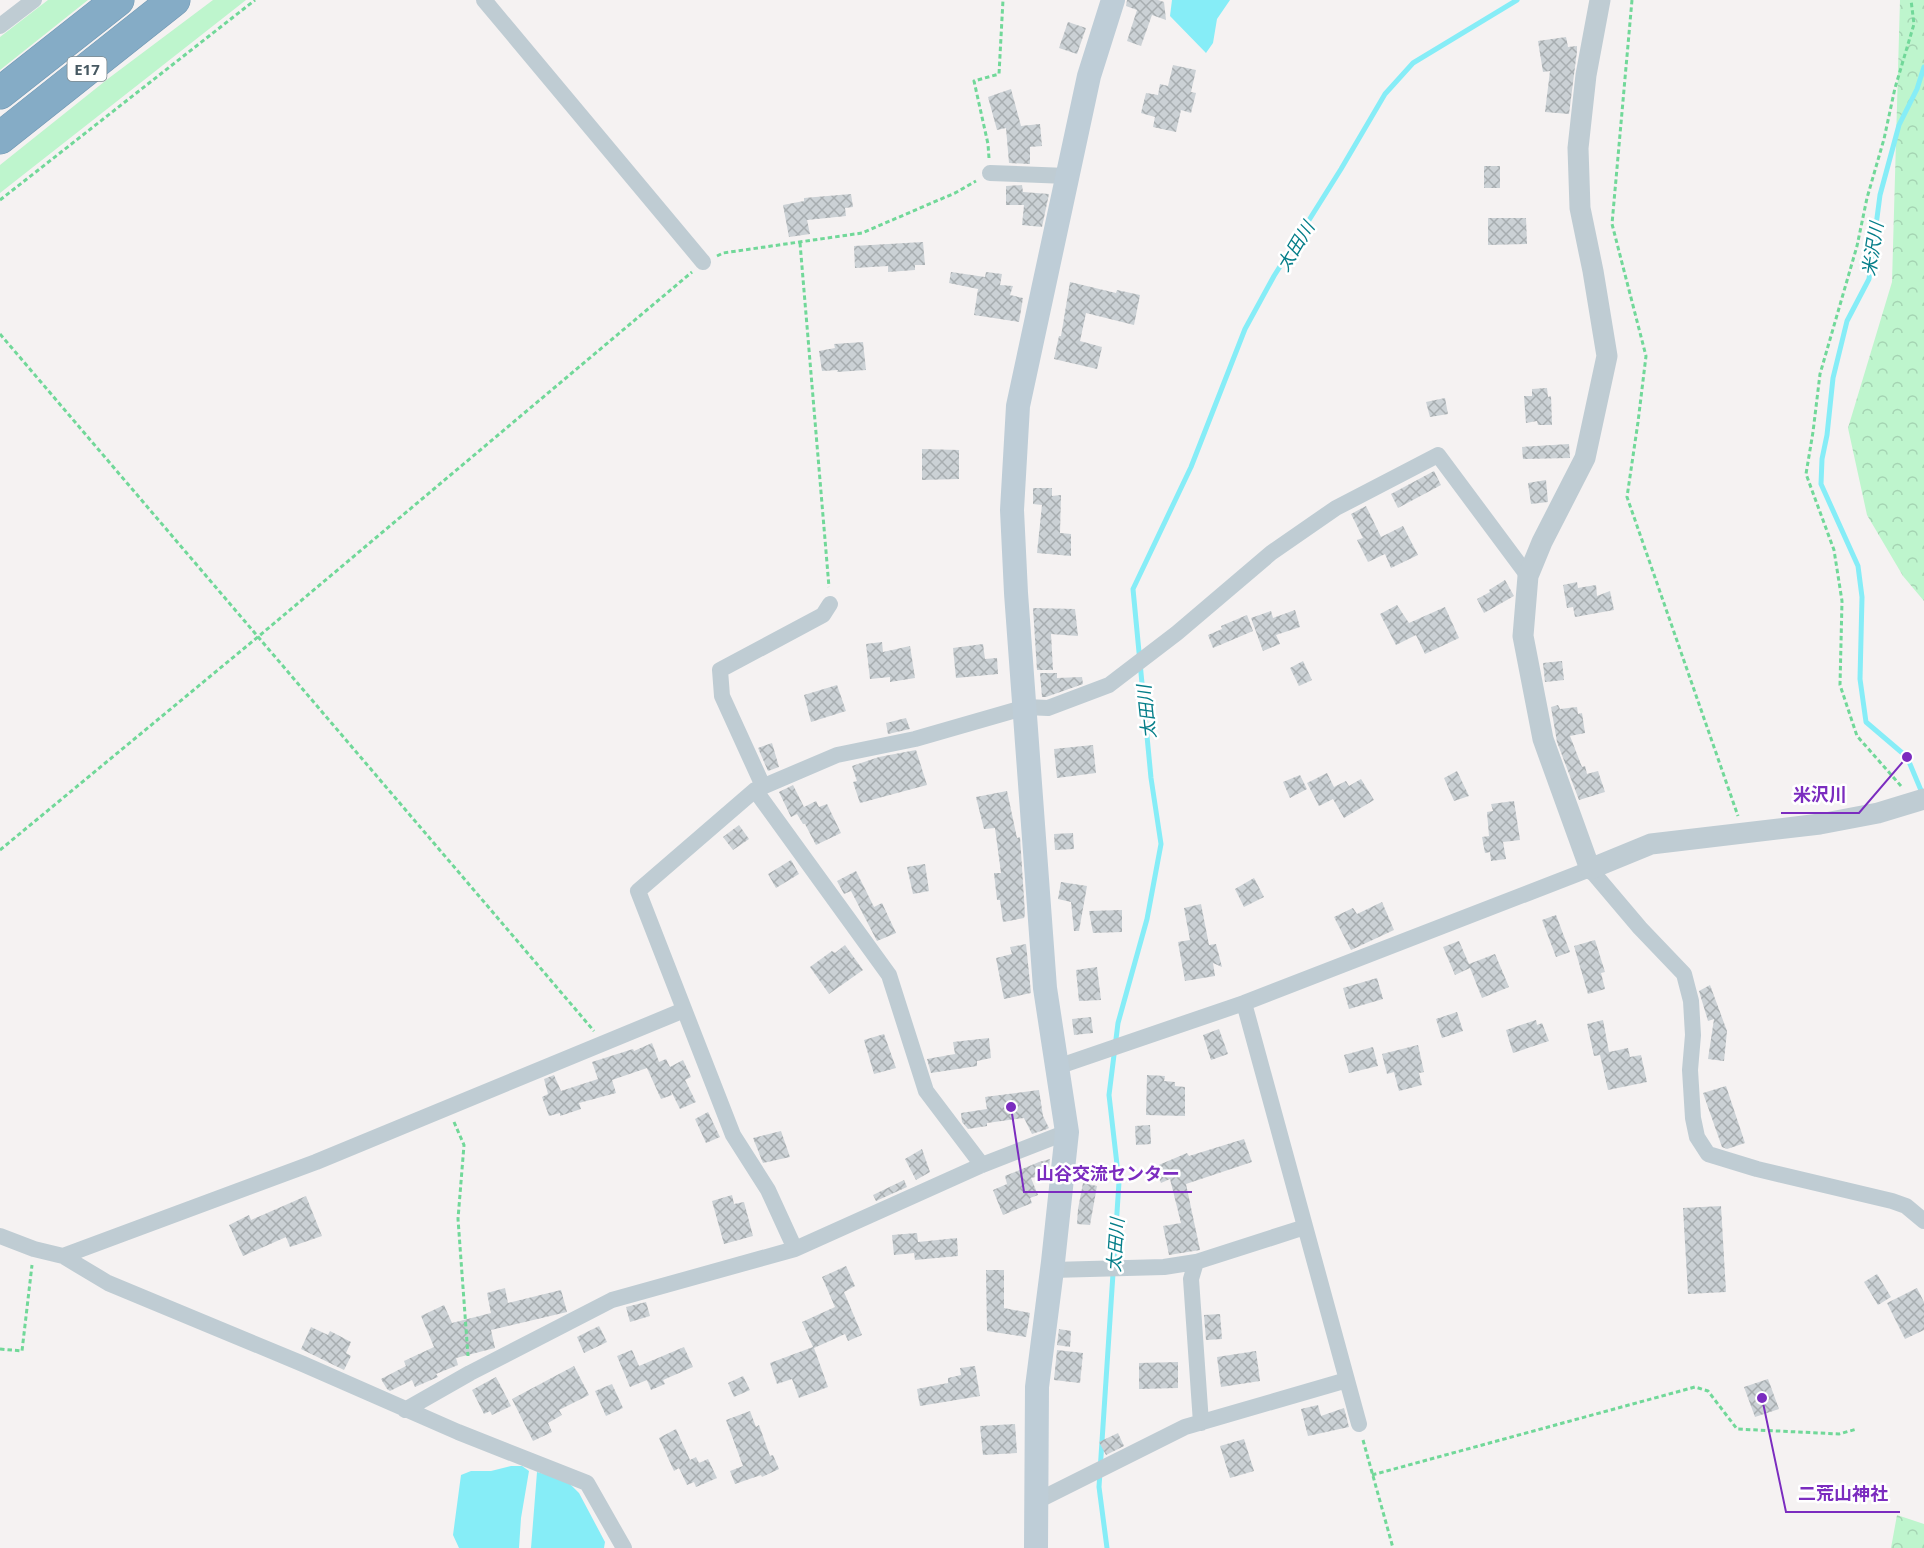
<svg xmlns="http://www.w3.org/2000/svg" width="1924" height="1548" font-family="'Open Sans','Noto Sans JP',sans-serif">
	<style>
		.grass { fill: #bef5cd }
		.forest { fill: url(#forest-crowns) }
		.water { fill: #86edf7 }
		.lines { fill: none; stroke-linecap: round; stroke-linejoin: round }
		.stream { stroke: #86edf7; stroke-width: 5 }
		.building { fill: url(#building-cross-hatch) }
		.motorway-casing { stroke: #7097b2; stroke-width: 33 }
		.path { stroke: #71d899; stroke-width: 3; stroke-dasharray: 4.5 3; stroke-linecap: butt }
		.minor { stroke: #bfccd3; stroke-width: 16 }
		.tertiary { stroke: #bfccd3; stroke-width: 21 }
		.secondary { stroke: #becdd7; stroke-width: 24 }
		.motorway { stroke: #85acc6; stroke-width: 32 }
		.labels { text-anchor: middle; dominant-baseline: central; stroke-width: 5; stroke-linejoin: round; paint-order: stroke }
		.shield { fill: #fff; stroke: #7e8b91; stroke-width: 1.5 }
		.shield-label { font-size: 15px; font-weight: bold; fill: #475962 }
		.water-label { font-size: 18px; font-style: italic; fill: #057e89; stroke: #fff }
		.leader { fill: none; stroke: #7b2cbf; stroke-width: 2 }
		.callout-dot { fill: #7b2cbf; stroke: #fff; stroke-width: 2 }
		.callout-label { font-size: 18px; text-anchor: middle; font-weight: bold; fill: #7b2cbf; stroke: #fff; stroke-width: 5; stroke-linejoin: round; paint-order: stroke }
	</style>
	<defs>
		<pattern id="forest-crowns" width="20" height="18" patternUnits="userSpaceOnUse" patternTransform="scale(1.5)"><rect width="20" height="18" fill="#bef5cd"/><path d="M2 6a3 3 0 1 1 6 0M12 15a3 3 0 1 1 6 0" fill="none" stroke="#a5d4b3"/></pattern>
		<pattern id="building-cross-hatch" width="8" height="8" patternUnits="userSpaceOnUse" patternTransform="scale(1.5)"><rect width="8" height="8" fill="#cbd1d5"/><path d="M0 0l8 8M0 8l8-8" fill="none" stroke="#a7adb0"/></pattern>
	</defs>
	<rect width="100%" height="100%" fill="#f5f2f2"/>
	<path class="grass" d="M48,0H88L0,70V37Z
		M213,0H246L0,193V165L109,78Z"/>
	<path class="forest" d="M1900,0H1924V601L1903,576L1867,515L1848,428L1892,282Z
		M1897,1515L1924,1524V1548H1891Z"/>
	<path class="water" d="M1172,0H1230L1217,19L1213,43L1206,53L1170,16Z
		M511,1466H522L529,1471L521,1518L519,1548H459L453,1535L461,1475L471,1471H491Z
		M537,1472L566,1480L579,1493L605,1542L604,1548H531Z"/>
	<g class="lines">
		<path class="stream" d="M1923,795L1907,757L1866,722L1860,679L1862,597L1858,566L1821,484L1822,459L1827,435L1833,378L1847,321L1869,279L1880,195L1899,125L1917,89L1924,67
			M1107,1548L1099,1487L1119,1182L1109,1095L1118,1023L1147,919L1161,844L1151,778L1133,589L1191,467L1245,329L1274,276L1341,169L1385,94L1413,63L1517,0"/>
	</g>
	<path class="building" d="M1127,0H1158L1164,2L1166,20L1152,15L1141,46L1127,41L1137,10L1126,6Z
		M1068,22L1086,28L1077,54L1059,48Z
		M1566,37L1568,47L1577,46V51L1569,114L1545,112L1550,71L1543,72L1538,41Z
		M1173,65L1196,70L1191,92L1196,93L1191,113L1181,110L1176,132L1153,127L1155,117L1141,113L1146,93L1158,95L1160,84L1168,86Z
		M1011,89L1021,126L1040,124L1042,146L1030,147V164L1009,163L1006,128L997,130L988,97Z
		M1484,166H1500V188H1484Z
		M1022,185L1023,192L1049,194L1042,227L1022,225L1024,205H1006V186Z
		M851,194L853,207L845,208L846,216L807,220L810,234L789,237L783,205L804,201V198Z
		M1488,218H1526L1527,244L1488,245Z
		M923,242L925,265H915V270L888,272V266L855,268L854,246Z
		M951,272L985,277L986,272L1002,274L1000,285L1013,286L1010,295L1023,298L1019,322L974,315L978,289L949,283Z
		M1070,282L1116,293L1117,290L1140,295L1134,325L1086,313L1080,341L1102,347L1097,369L1054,359L1059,336H1061Z
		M863,342L866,370L837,372L838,370L822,371L819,351L835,348L834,344Z
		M1547,388L1548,397L1551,396L1552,425H1538L1537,421L1526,423L1524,396H1532V389Z
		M1445,398L1448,414L1430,417L1426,402Z
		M1569,444L1570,458L1523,459L1522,447Z
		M922,449L959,450V479L922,480Z
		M1434,471L1441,485L1398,508L1391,494Z
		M1546,480L1548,502L1531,504L1528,483Z
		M1033,488H1052V496L1061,495L1060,533L1071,534V556L1037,553L1042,505L1033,504Z
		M1366,506L1381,537L1403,526L1418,555L1391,568L1385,554L1368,562L1357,540L1363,538L1351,514Z
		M1505,580L1514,596L1484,613L1477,599L1490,592L1489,590Z
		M1577,582L1578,588L1596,585L1597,596L1610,591L1614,610L1575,617L1573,607L1567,608L1563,585Z
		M1397,605L1409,623L1445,607L1459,638L1425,654L1416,635L1396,645L1380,614Z
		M1033,608L1075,609L1078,636L1051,634L1053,670H1037Z
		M1295,610L1300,627L1276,635L1280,644L1263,651L1251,618L1271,611L1273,618Z
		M1247,615L1253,631L1213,648L1208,635L1222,629L1221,626Z
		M882,642L883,652L910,646L915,678L890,682V677L870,679L866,644Z
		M983,644L985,659L997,658L998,674L956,678L953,648Z
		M1303,661L1312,680L1299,686L1290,668Z
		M1562,661L1564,680L1545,682L1543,663Z
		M1040,673H1057V678L1082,677L1083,684L1046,697H1042Z
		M837,685L846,711L811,722L804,695Z
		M1558,705L1560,709L1577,707L1578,714L1582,713L1585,733L1570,736L1582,767L1585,766L1587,774L1598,771L1605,792L1579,800L1557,742L1551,707Z
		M906,718L910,729L888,734L886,723Z
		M772,743L779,767L768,771L758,748Z
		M1093,745L1096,773L1057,778L1054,749Z
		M916,750L927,785L860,803L853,782L857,781L852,766L879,757Z
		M1457,771L1469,796L1454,801L1444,778Z
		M1327,773L1334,787L1346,781L1349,786L1361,779L1374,800L1344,818L1333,799L1319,806L1307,783Z
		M1300,775L1307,789L1290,798L1283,782Z
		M793,785L804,807L816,801L819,807L827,804L841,833L816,845L805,824H803L797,814L791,817L779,792Z
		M1007,791L1017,838L1020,837L1025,914L1024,918L1003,922L1000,900H997L994,873H1001L995,828L984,829L976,797Z
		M1514,801L1520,840L1503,842L1506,859L1491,861L1490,852L1485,853L1482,837L1489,836L1487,812L1493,811L1491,804Z
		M739,825L749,839L733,850L723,837Z
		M1073,833L1074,849L1055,850L1054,834Z
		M791,860L799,874L776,888L768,874Z
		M925,864L929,891L913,894L907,867Z
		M856,871L874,907L882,903L896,933L877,941L851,891L844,894L837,881Z
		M1254,878L1264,897L1244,907L1235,889Z
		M1061,882L1087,886L1079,931H1074L1071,902L1058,899Z
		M1382,902L1394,930L1351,950L1334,917L1353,908L1357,914Z
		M1201,904L1209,945L1216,944L1222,967L1213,963L1215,976L1185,981L1178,942L1190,940L1184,908Z
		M1122,910V932L1093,933L1089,911Z
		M1556,915L1570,952L1556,957L1542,920Z
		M1595,940L1605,972L1601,973L1605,989L1588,994L1574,946Z
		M1459,941L1469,964L1495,954L1509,987L1482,998L1470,968L1455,975L1443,947Z
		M1026,944L1031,993L1004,999L996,958L1012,954L1010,947Z
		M845,945L863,970L829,994L810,967L832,951L835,953Z
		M1097,967L1101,1000L1079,1001L1076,970Z
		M1377,978L1383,999L1349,1009L1343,988Z
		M1710,985L1727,1031L1724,1061L1708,1059L1714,1019L1708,1021L1699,991Z
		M1457,1012L1463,1031L1442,1038L1436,1019Z
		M1091,1017L1093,1033L1074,1035L1072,1019Z
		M1536,1020L1537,1025L1542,1023L1549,1041L1513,1053L1506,1030Z
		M1603,1020L1609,1052L1628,1048L1630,1057L1641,1055L1647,1082L1608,1090L1600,1055L1594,1056L1587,1024Z
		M1219,1029L1228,1054L1211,1060L1203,1035Z
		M884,1034L896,1068L874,1074L864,1040Z
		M989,1038L991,1058L977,1061V1066L931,1073L927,1059L955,1054L953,1042Z
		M652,1043L659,1062L666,1059L670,1067L683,1060L691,1077L685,1080L696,1102L680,1109L670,1089L672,1095L661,1099L647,1068L612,1080L616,1093L579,1103L581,1109L560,1116V1113L549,1116L542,1097L548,1094L544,1079L554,1075L561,1091L598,1079L592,1062L633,1049L634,1051Z
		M1418,1045L1424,1072L1419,1073L1422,1085L1399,1091L1394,1072L1387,1074L1382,1054Z
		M1373,1047L1378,1066L1349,1073L1344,1055Z
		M1147,1075L1165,1076L1164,1081L1175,1082V1086L1185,1087V1116L1146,1115Z
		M1726,1086L1745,1143L1727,1149L1722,1147L1703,1093Z
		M1039,1090L1043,1116L1049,1128L1047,1129L1032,1134L1024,1118L987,1123V1126L968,1129L962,1122L961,1113L987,1109L985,1097Z
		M708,1112L720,1137L706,1143L695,1119Z
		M1150,1125L1151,1144L1136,1145L1135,1126Z
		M781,1131L790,1157L763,1163L753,1138Z
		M1244,1139L1252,1162L1186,1184L1200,1250L1169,1255L1163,1226L1181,1223L1170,1179L1161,1183L1154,1167L1187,1153L1189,1156Z
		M922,1149L930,1172L916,1180L905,1159Z
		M1050,1159L1048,1174L1031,1178L1038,1195L1030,1198L1032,1203L1003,1215L993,1190L1007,1184L1005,1176L1039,1162Z
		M904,1180L907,1187L876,1201L873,1195Z
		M1083,1183L1097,1186L1090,1225L1077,1224L1078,1209Z
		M732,1195L734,1204L744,1202L753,1236L724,1244L712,1201Z
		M306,1196L322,1236L290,1247L286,1237L243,1256L229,1225L249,1215L251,1220Z
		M1721,1206L1726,1292L1688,1294L1683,1208Z
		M917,1233L918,1242L957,1238L958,1256L915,1260L914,1253L894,1255L892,1235Z
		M846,1266L855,1286L844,1292L862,1335L848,1341L845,1334L814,1348L828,1387L799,1398L792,1379L777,1384L770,1363L813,1347L802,1322L835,1307L822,1277Z
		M986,1270H1004V1308L1030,1313L1026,1337L987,1331Z
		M1877,1274L1891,1297L1878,1305L1864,1282Z
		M505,1288L508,1303L561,1290L567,1312L491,1330L495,1348L456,1358L458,1365L436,1374L438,1377L415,1387L412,1380L390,1391L387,1389L381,1379L406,1366L404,1361L434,1347L421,1316L444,1305L452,1323L491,1313L487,1293Z
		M1917,1288L1924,1302V1330L1905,1339L1887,1303Z
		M646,1302L650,1316L630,1322L626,1307Z
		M1220,1314L1222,1339L1206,1340L1204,1315Z
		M599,1326L607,1342L584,1353L577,1337Z
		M311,1327L328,1335L330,1331L351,1342L346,1353L351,1356L344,1370L301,1349Z
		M1059,1329L1071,1331L1070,1347L1057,1345Z
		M684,1347L693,1367L663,1380L665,1384L651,1390L647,1380L630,1387L617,1356L632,1350L639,1366Z
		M1057,1350L1083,1353L1080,1383L1054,1380Z
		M1256,1351L1260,1381L1221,1387L1217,1357Z
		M1178,1362V1388L1139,1389V1363Z
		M574,1366L589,1395L559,1410L562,1415L548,1423L552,1432L533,1441L512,1399Z
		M975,1366L980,1396L920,1406L917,1389L948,1383V1378L961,1375L960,1368Z
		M743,1376L750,1390L734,1397L728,1383Z
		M496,1377L511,1406L492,1415L490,1411L484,1414L472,1390Z
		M1768,1379L1779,1409L1755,1417L1744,1387Z
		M612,1384L623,1408L606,1416L595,1391Z
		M1318,1405L1321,1416L1344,1408L1349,1427L1308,1436L1301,1409Z
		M750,1411L756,1427L759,1425L770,1456L773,1455L779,1469L762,1477L761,1475L735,1484L730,1471L743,1466L726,1420Z
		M1015,1424L1017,1453L983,1455L980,1426Z
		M676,1429L690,1460L696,1457L699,1463L708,1459L717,1478L696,1487L694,1482L687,1485L679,1468L674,1471L659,1438Z
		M1118,1433L1124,1446L1106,1455L1099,1442Z
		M1244,1439L1254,1471L1230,1478L1220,1446Z"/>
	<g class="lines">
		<g class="motorway-casing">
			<path id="motorway" d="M0,93L118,0
				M0,138L174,0"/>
		</g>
		<path class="path" d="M1632,0L1612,224L1646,356L1638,422L1627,497L1738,816
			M989,158L988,144L974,81L999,74L1003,0
			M0,200L255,0
			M800,243L829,587
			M717,256L723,253L862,233L955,193L976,181
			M0,334L594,1031
			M1901,786L1857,736L1840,685L1842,601L1834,550L1806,474L1813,432L1820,374L1857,246L1867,198L1884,139L1895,88L1914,24L1911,0
			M0,850L259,636L692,272
			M454,1122L464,1145L458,1219L468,1356
			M0,1349L22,1351L32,1265
			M1363,1440L1393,1548
			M1372,1475L1695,1387L1708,1391L1737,1429L1839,1434L1857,1429"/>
		<path class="minor" d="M484,0L703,262
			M0,26L34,0
			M990,173L1067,176
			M763,786L722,696L720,670L823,615L830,604
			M755,790L889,975L926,1091L982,1165
			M1244,1003L1359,1424
			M1057,1067L1244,1003L1590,869L1640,928L1684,974L1691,1001L1693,1035L1690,1070L1693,1118L1697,1137L1708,1154L1757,1169L1892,1201L1906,1206L1924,1221
			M0,1236L34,1249L63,1256L108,1283L303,1364L458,1432L587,1483L624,1548
			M795,1249L768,1190L733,1135L638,891L755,790L837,755L915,739L1026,707L1048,708L1109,685L1177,633L1271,553L1336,508L1438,455L1528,576
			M63,1256L316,1162L684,1010
			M1052,1270L1164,1267L1196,1262
			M405,1410L470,1373L612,1300L795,1249L982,1165L1067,1132
			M1201,1423L1191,1279L1196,1262L1305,1227
			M1037,1501L1185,1427L1347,1380"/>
		<path class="tertiary" d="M1600,0L1586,75L1578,148L1580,208L1593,271L1607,356L1585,458L1542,542L1528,576L1523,636L1543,739L1590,869L1651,844L1820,824L1878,813L1924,799"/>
		<path class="secondary" d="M1036,1548L1037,1387L1053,1262L1067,1132L1045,988L1016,593L1012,510L1018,406L1089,76L1113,0"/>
		<use href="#motorway" class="motorway"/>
	</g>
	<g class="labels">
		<rect class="shield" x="67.5" y="57" width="39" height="24" rx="4.5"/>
		<g class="shield-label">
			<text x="87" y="69">E17</text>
		</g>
		<g class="water-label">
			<text transform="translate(1295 246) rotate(-59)">太田川</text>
			<text transform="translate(1872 249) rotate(-81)">米沢川</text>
			<text transform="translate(1146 712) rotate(-96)">太田川</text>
			<text transform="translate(1115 1245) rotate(-86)">太田川</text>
		</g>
	</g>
	<path class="leader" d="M1907 757L1859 813H1781M1011 1107L1024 1192H1192M1762 1398L1786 1512H1900"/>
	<g class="callout-dot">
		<circle cx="1907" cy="757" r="6"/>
		<circle cx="1011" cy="1107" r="6"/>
		<circle cx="1762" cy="1398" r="6"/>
	</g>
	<g class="callout-label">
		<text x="1820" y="801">米沢川</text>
		<text x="1108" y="1180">山谷交流センター</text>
		<text x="1843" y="1500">二荒山神社</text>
	</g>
</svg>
